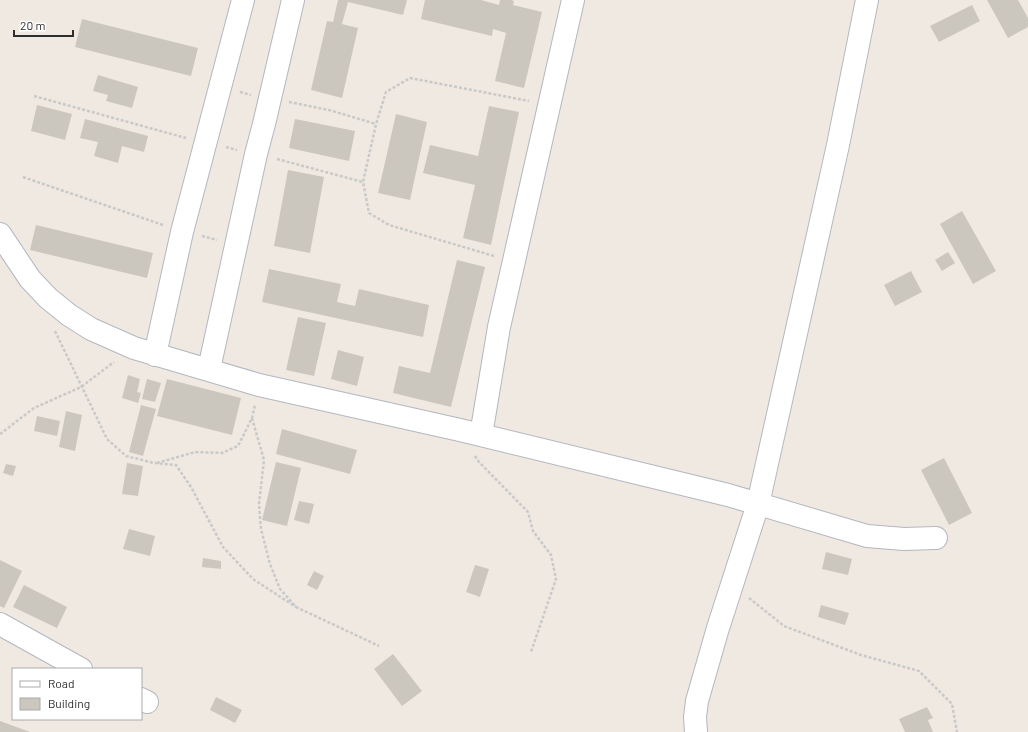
<svg xmlns="http://www.w3.org/2000/svg" width="1028" height="732" font-family="Barlow,sans-serif">
	<style>
		.building { fill: #cbc7bf }
		.lines { fill: none; stroke-linecap: round; stroke-linejoin: round }
		.minor-casing { stroke: #b4b7c1; stroke-width: 24 }
		.path { stroke: #c9c9c9; stroke-width: 2.5; stroke-dasharray: 3 2; stroke-linecap: butt }
		.minor { stroke: #fff; stroke-width: 22 }
	</style>
	<rect width="100%" height="100%" fill="#efe9e1"/>
	<path class="building" d="M338,0H407L403,15L348,2L342,24L358,28L342,98L311,90L327,21L333,22Z
		M425,0H481L499,5L500,0H511L514,1L513,5L542,12L524,88L495,81L506,33L493,29L492,36L421,19Z
		M987,0H1018L1028,18V27L1008,38Z
		M972,5L980,21L939,42L930,26Z
		M82,19L198,48L191,76L75,47Z
		M98,75L138,87L132,108L106,101L108,95L93,91Z
		M37,105L72,114L65,140L31,131Z
		M489,106L519,112L491,245L463,238L475,185L423,173L430,145L478,156Z
		M396,114L427,122L410,200L378,193Z
		M85,119L148,136L144,152L122,146L118,163L94,156L98,142L80,138Z
		M295,119L355,131L349,161L289,148Z
		M288,170L324,177L310,253L274,246Z
		M962,211L996,271L973,284L940,224Z
		M36,225L153,253L147,278L30,250Z
		M948,252L955,263L942,271L935,260Z
		M457,260L485,267L451,407L393,393L399,366L430,373Z
		M269,269L341,284L337,302L355,306L359,289L429,305L423,337L262,302Z
		M911,271L922,292L895,306L884,285Z
		M298,317L326,323L314,376L286,370Z
		M338,350L364,357L357,386L331,379Z
		M128,375L140,379L137,392L141,393L138,403L122,398Z
		M147,379L161,383L155,402L142,399Z
		M167,379L241,398L232,435L157,416Z
		M141,405L156,409L143,456L129,452Z
		M66,411L82,415L75,451L59,447Z
		M37,416L60,421L57,436L34,431Z
		M282,429L357,450L350,474L276,454Z
		M944,458L972,513L949,525L921,470Z
		M276,462L301,468L287,526L262,520Z
		M127,463L143,466L138,496L122,494Z
		M6,464L16,466L13,476L3,473Z
		M299,501L314,504L309,524L294,520Z
		M129,529L155,536L150,556L123,549Z
		M826,552L852,559L848,575L822,569Z
		M203,558L221,561V569L202,567Z
		M0,560L22,571L4,608L0,606Z
		M475,565L489,569L480,597L466,592Z
		M314,571L324,576L317,590L307,585Z
		M24,585L67,607L57,628L13,607Z
		M821,605L849,613L845,625L818,617Z
		M393,654L422,691L402,706L374,669Z
		M216,697L242,710L235,723L210,710Z
		M927,707L933,718L928,720L933,732H905L899,719Z
		M0,721L30,732H0Z"/>
	<g class="lines">
		<g class="minor-casing">
			<path id="minor" d="M0,234L30,279L48,298L69,315L91,329L134,348L259,385L460,430L728,495L867,536L904,539L936,538
				M155,355L182,232L243,0
				M209,369L256,154L264,124L293,0
				M481,435L499,327L573,0
				M0,624L81,669
				M141,699L147,702
				M696,732L695,717L697,701L718,628L758,504L838,145L867,0"/>
		</g>
		<path class="path" d="M240,92L251,95
			M34,96L186,138
			M289,102L329,110L376,124
			M226,147L237,150
			M277,159L363,182
			M23,177L163,225
			M202,236L217,240
			M494,256L389,225L369,213L363,182L376,124L386,92L410,78L529,101
			M55,331L107,439L126,456L154,463L176,465L191,487L223,547L253,579L296,607
			M252,418L264,460L259,504L261,529L270,564L280,589L296,607L379,646
			M0,434L34,408L81,387L114,362
			M475,456L479,462L528,512L533,531L551,555L556,579L531,652
			M157,463L195,452L222,453L238,446L252,418L255,405
			M749,598L784,626L861,655L919,671L952,704L957,732"/>
		<use href="#minor" class="minor"/>
	</g>
	<rect x="12" y="668" width="130" height="52" fill="#ffffff" stroke="#ababab"/>
	<rect x="20" y="681" width="20" height="6" fill="#ffffff" stroke="#ababab"/>
	<text x="48" y="688" font-size="12" fill="#2e2e2e">Road</text>
	<rect x="20" y="698" width="20" height="12" fill="#cbc7bf" stroke="#ababab"/>
	<text x="48" y="708" font-size="12" fill="#2e2e2e">Building</text>
	<path d="M14 30v6h59v-6" fill="none" stroke="#2e2e2e" stroke-width="2"/>
	<text x="20" y="30" font-size="12" fill="#2e2e2e" stroke="#ffffff" stroke-width="3" paint-order="stroke">20 m</text>
</svg>
